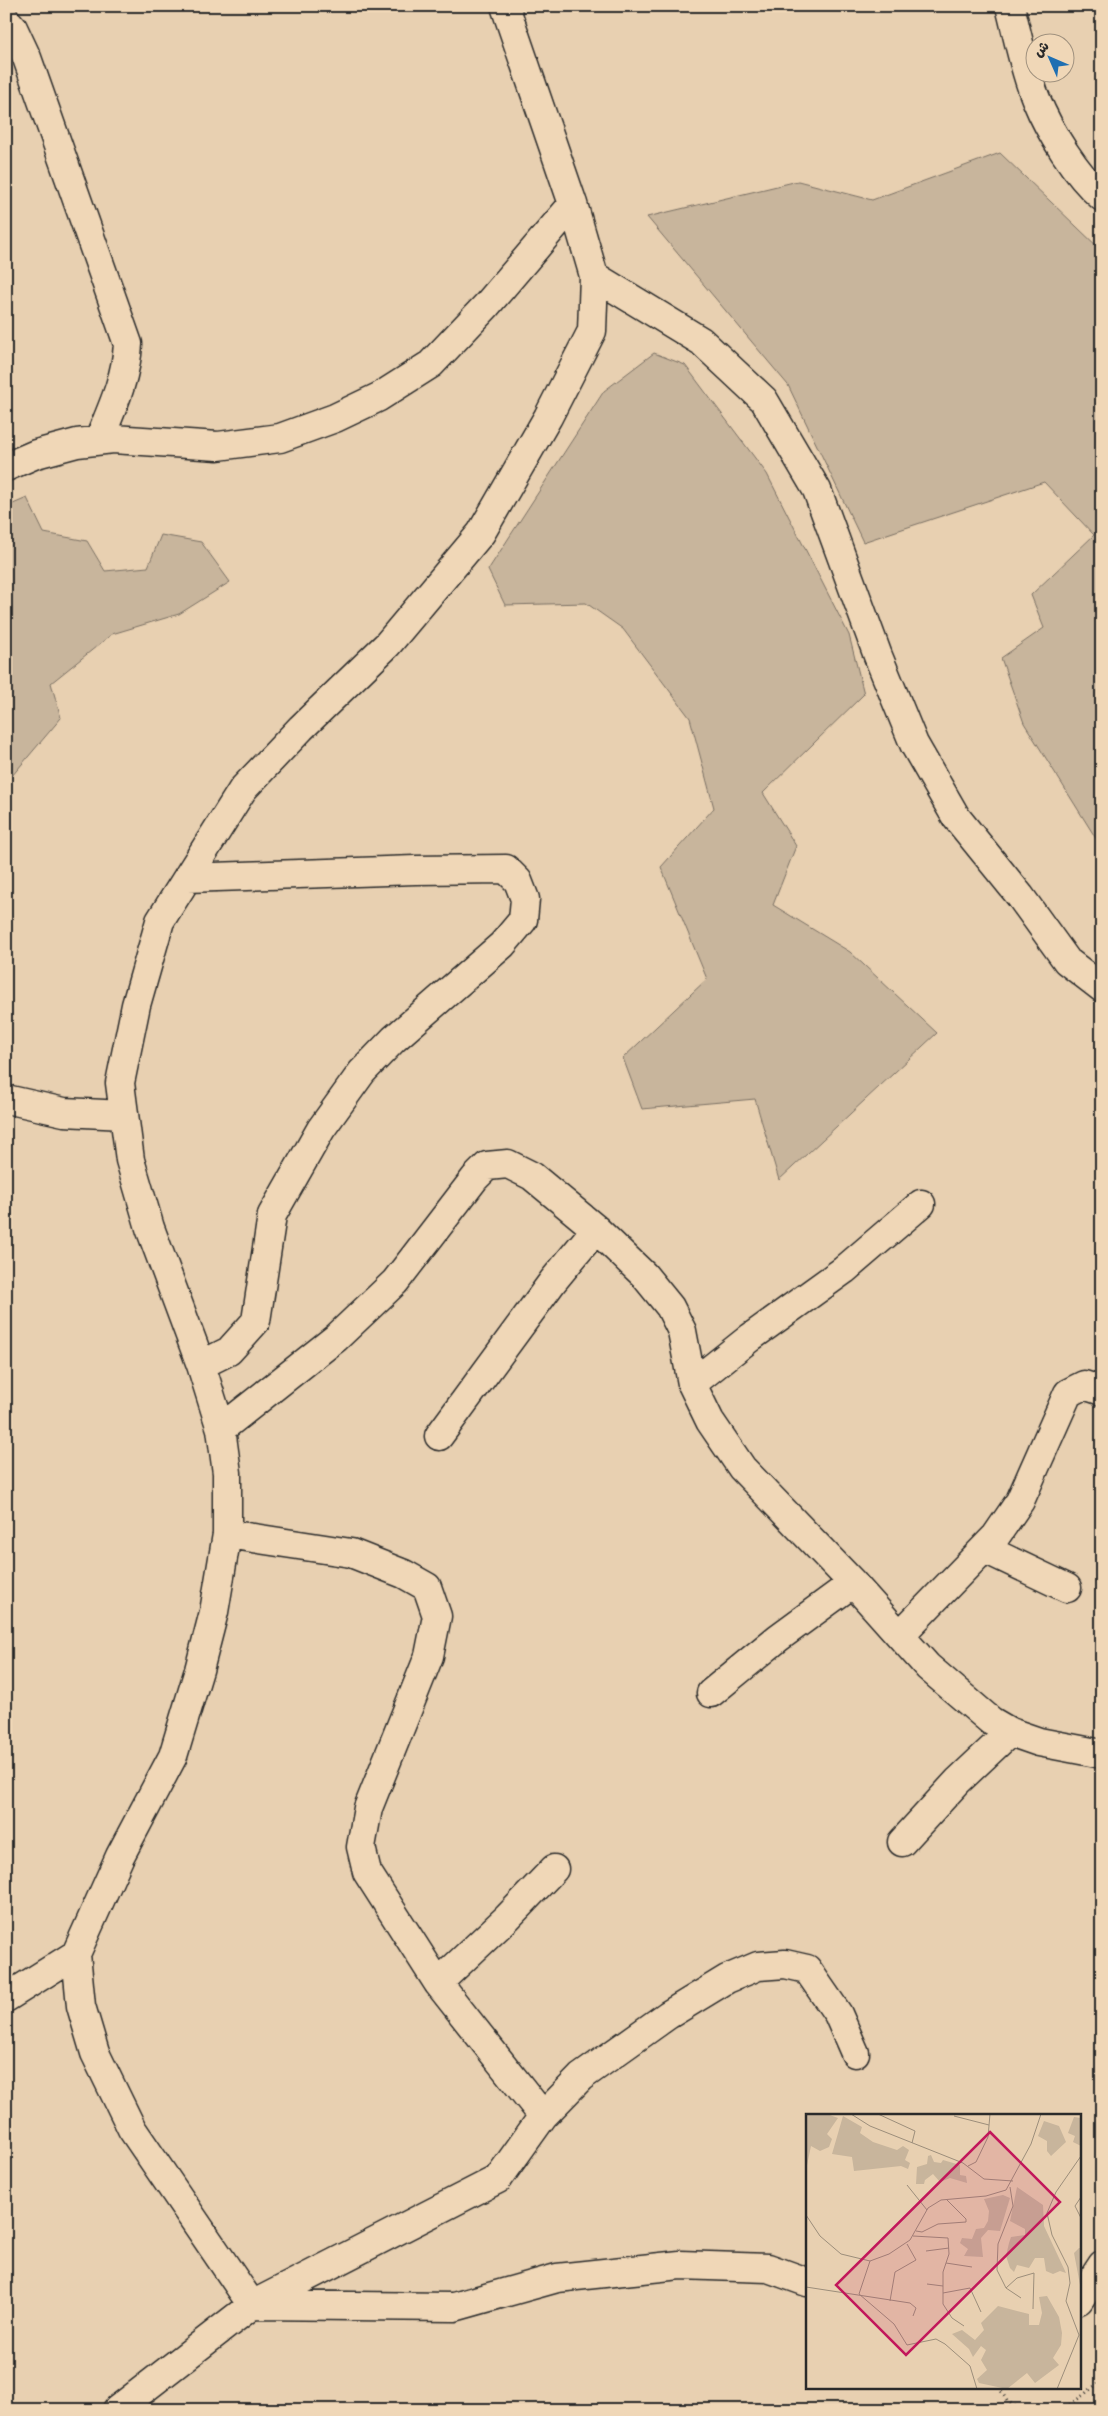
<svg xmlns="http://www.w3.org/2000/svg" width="1108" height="2416" font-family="Itim,'Playpen Sans Arabic',sans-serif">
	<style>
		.green { fill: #c8b59c; stroke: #7a7064 }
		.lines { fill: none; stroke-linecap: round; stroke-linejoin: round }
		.street-casing { stroke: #2b2b2b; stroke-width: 31 }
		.path { stroke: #2b2b2b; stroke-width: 3; stroke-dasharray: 1 4; stroke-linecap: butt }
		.street { stroke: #f0d7b7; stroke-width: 28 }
		.inset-road { fill: none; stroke: #9c8e7b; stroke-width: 1 }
		.view { fill: #c2185b; fill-opacity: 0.15; stroke: #c2185b; stroke-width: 2.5 }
		.inset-edge { fill: none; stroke: #2b2b2b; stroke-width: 2.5 }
	</style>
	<rect width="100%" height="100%" fill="#e8d0b1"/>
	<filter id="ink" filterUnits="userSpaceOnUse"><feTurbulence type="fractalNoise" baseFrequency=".02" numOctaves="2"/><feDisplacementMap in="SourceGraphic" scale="10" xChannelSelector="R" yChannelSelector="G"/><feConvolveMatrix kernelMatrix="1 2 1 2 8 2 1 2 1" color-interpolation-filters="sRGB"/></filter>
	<g filter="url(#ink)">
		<path class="green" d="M1000,153L1102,251V848L1024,723L1001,658L1044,628L1031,595L1094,535L1044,482L863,542L788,385L647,217L798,181L872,200Z
			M654,353L685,365L767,474L849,635L864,694L763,793L796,846L773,905L850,952L937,1033L779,1180L755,1099L642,1109L623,1058L707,979L661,867L714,808L690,718L623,629L586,603L505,605L488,570L604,391Z
			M27,498L44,533L87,541L105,571L148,567L161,535L201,542L230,582L179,614L112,634L51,683L61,718L6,783V507Z"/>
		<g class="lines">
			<g class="street-casing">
				<path id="street" d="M1010,6C1018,37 1024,70 1036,99C1049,131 1076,175 1102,197
					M6,20L13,28L27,58L128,344C126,379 112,408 99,440
					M594,276L701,341L764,400L817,490L878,656L914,744L956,817L1020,896L1067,961L1102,988
					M6,467L36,454L77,443L113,439L218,446L280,438L335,418L379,397L431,364L487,305L573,204
					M187,878L415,870L506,869L518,881L525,899L523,920L502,945L394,1039L362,1072L321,1129L272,1215L256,1321L229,1351L201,1365
					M6,1099L64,1112L124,1115
					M692,1384L751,1337L844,1270L921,1204
					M221,1429L336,1338L395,1282L475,1178L487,1166L508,1164L532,1176L596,1229L644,1275L670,1307L682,1331L692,1384L710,1421L742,1468L853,1583L928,1667L991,1721L1010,1732L1039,1742L1102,1754
					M439,1436L553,1281L596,1229
					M227,1534L351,1553L404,1574L427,1587L437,1616L429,1656L368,1808L361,1847L367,1872L438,1983L543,2116
					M985,1549L1067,1588
					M900,1635L996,1536L1020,1501L1068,1393L1084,1385L1102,1391
					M711,1693L778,1638L853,1583
					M902,1842L958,1781L1010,1732
					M438,1983L507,1918L554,1869
					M6,1998L76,1954
					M1079,2300L1102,2265
					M252,2305L132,2129L95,2053L81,2006L76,1954L120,1856L173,1756L199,1670L214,1612L227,1534V1473L221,1429L201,1365L150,1228L130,1160L120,1083L136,1005L160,921L187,878L243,789L301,728L387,645L481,533L548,417L592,331L594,276L573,204L505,6
					M253,2305L454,2307L557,2278L680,2265L768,2268L807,2282
					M117,2410L252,2305L498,2179L543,2116L581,2077L668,2015L727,1979L758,1966L785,1964L807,1969L838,2014L855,2053"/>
			</g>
			<path class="path" d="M999,2387L1007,2401L1020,2410
				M1061,2410L1081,2397L1102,2380"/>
			<use href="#street" class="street"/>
		</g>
	</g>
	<g transform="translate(806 2114)">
		<rect width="275" height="275" fill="#e8d0b1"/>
		<path d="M0,0H21L32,4L21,20L26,25L23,33L14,37L5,32L0,56ZM37,2L56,13L54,19L67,28L91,36L97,32L103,36L99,46L104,49L102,55L95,52L48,57L46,43L26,40ZM268,3L275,4V32L267,28L269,22L262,19ZM238,7L253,12L260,28L245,42L241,37V27L232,22ZM125,41L128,48L135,49L137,46L154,51V61L160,62L161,69L144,64L134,68L127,60L119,66L118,70H110L111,53L121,50L122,42ZM211,73L237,91L238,112L260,159L254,157L247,160L240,157L238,144H229L223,154L211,151L208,158L204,154L200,142L203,129L205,123L219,121V115L204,107ZM197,81L204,84L194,117L182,116L175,124L177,143L158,142L162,135L154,129L156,124L166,125L170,115L178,114L182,107L183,97L178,85ZM273,134H275V176L268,139ZM241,182L253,203L256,219L255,231L247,244L253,251L229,269L221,259L201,275L173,269L171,265L181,256L175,246L180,236L175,232L167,243L163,235L146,220L156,216L169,226L178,216L175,209L192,192L223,200V211H233L236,199L233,183Z" fill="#c8b59c"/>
		<path class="inset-road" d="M45,0L64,12L157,49L178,65L207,67M72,0L109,17L106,29M148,2L183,11M162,52L170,48L182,23L184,0M101,71L121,96M204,73L207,92L192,130L191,156L200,174L211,164L228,159L227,195M275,83L269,92L275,104M0,101L14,122L35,140L64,147L83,140L104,126L122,94L135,86L180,82L200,76L225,30L235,0M110,117L116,118L132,110L160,108V105L140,85M107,122L142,124L143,140L137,158V190L146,204L158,212M120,137L143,134M140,149L166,153M121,170L137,172M0,173L104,189L110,194L107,202M200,174L215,184M137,179L164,174L175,198M53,180L88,210L101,231L130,225L139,230L164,252L171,275M53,180L64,147M84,187L89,158L110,146L101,130M251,275L273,221L260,187L264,169L262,153L246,121L241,99L250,78L275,42"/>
		<path class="view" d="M184,18L254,88L100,241L30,171Z"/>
		<rect width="275" height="275" class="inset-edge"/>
	</g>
	<rect width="1108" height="2416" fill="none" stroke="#f0d7b7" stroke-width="25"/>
	<rect x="12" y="12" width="1083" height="2391" fill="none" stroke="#2b2b2b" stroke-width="2" filter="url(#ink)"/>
	<g transform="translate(1050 58) rotate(315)"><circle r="24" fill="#f0d7b7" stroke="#a1927f"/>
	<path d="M0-4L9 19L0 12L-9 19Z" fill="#1f6fb2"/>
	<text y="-8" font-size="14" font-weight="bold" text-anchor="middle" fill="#2b2b2b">ش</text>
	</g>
</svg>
